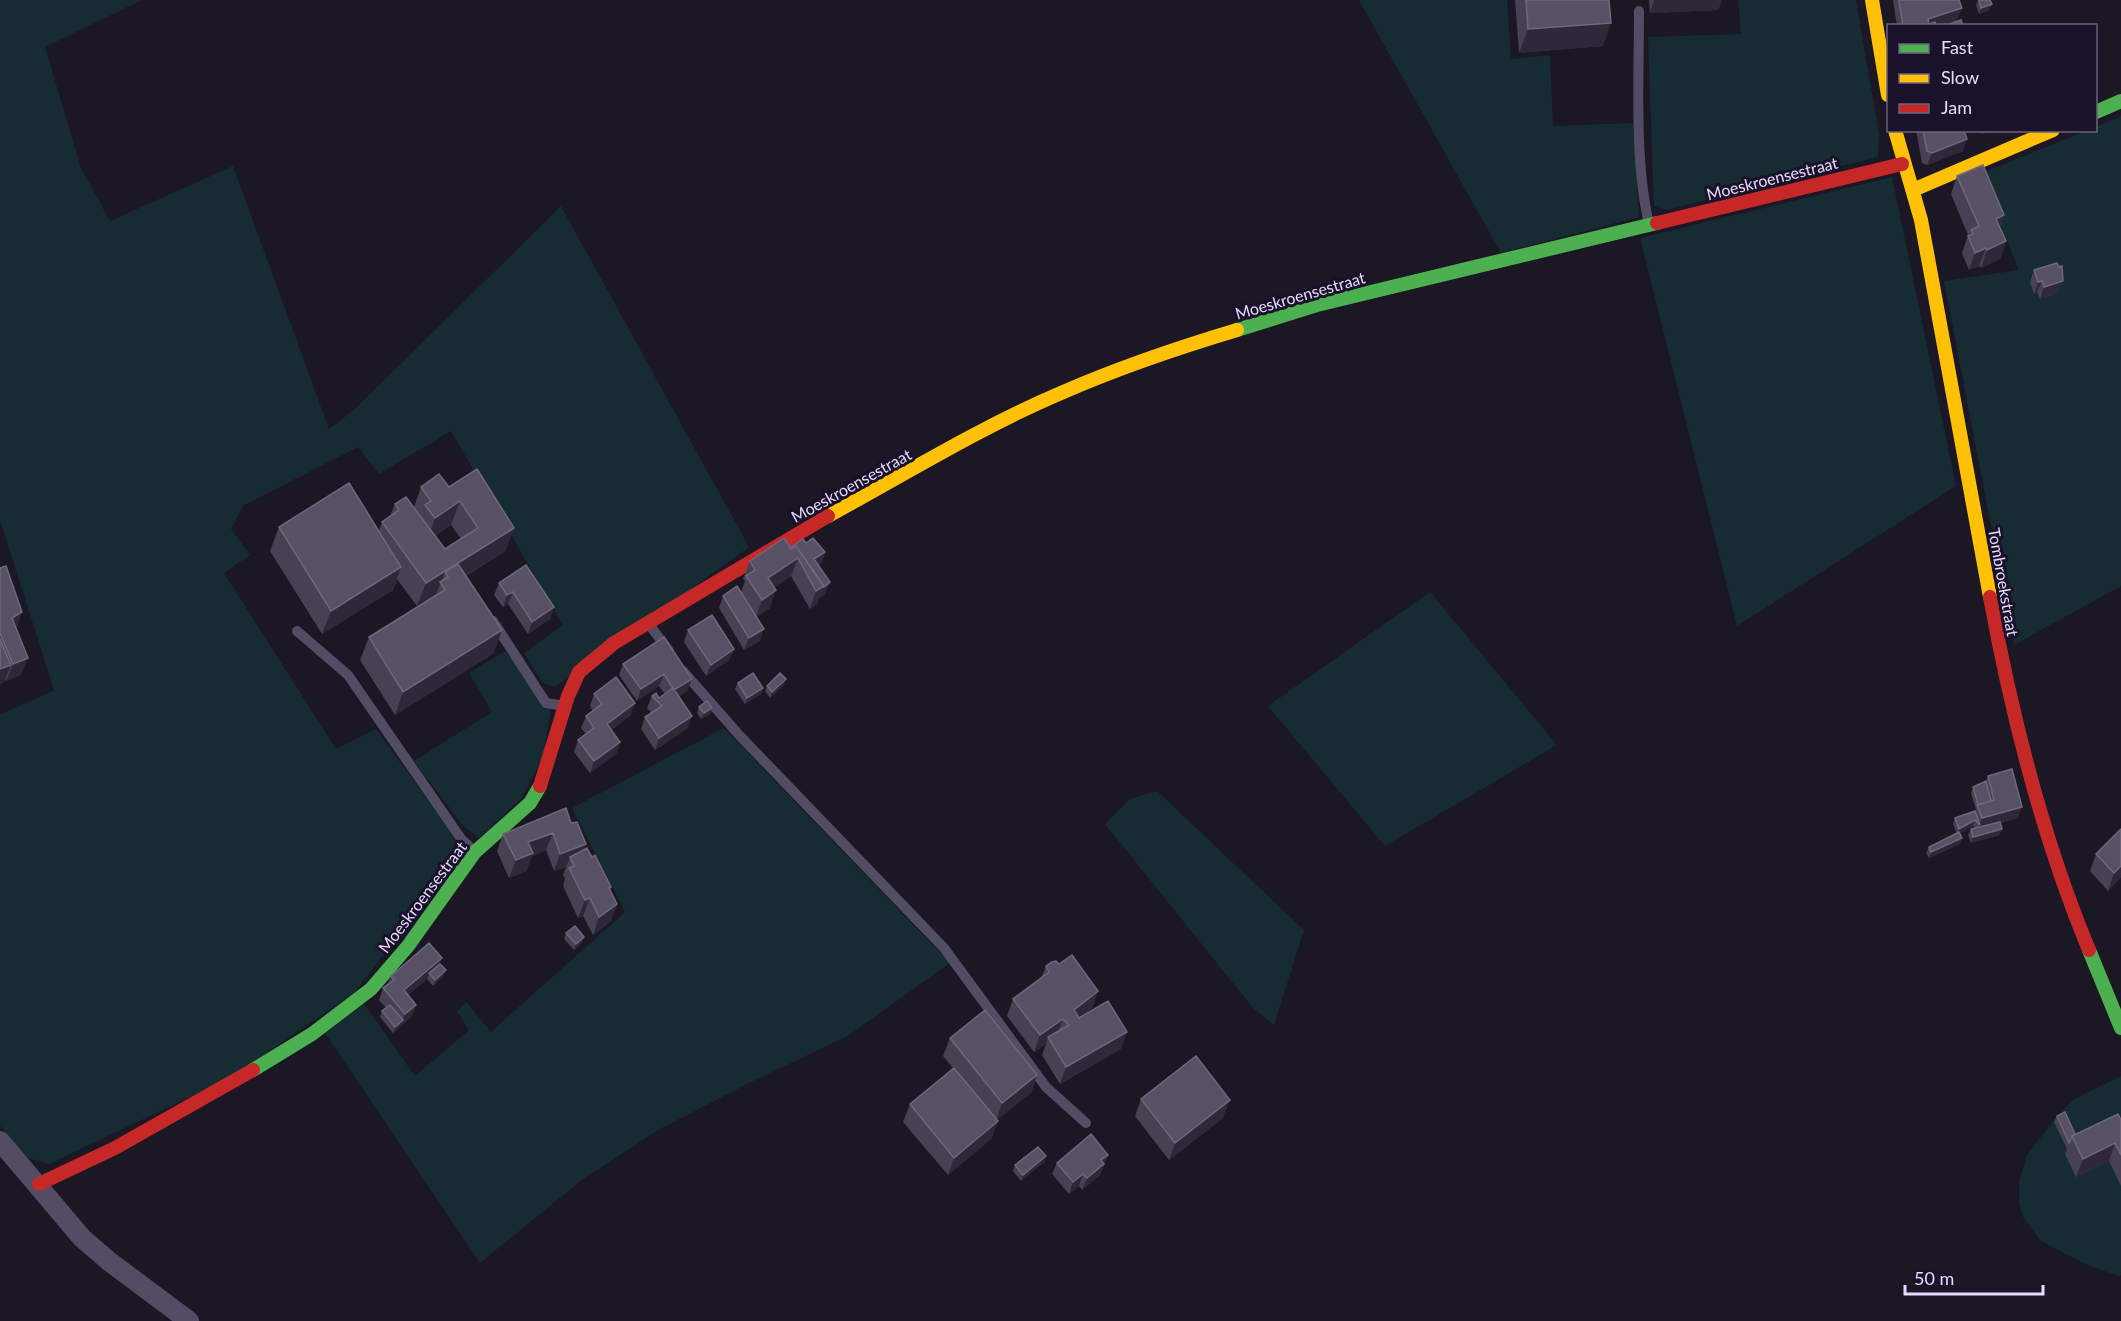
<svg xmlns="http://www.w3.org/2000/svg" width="2121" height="1321" font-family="Lato,sans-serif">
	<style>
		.green { fill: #162c32 }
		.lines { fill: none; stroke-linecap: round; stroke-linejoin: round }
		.lane { stroke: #524d64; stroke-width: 10 }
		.street { stroke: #524d64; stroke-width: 20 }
		.fast { stroke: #4caf50; stroke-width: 14 }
		.slow { stroke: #ffc107; stroke-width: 14 }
		.jam { stroke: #c62828; stroke-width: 14 }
		.wall { fill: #474153; fill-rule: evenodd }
		.shaded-wall { fill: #2e2938 }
		.building { fill: #585165; stroke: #6e677d; stroke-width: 1.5 }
		.labels { text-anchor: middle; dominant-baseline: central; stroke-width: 6; stroke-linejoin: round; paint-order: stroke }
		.street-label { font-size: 16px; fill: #e6dbfe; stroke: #1a112a }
	</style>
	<rect width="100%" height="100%" fill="#1b1724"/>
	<path class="green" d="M0,0H142L45,47L81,168L110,221L233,166L329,429L355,409L561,206L749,547L555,687L543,683L524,653L563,625L451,431L379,474L358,447L243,506L231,529L250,555L224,573L336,749L376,729L448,828L456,843L457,860L354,993L230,1078L49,1164L27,1158L0,1126V715L54,690L0,520Z
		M1359,0H1507L1511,59L1550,55L1553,126L1633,123L1639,217L1501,253Z
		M1738,0H1856L1879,134L1878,157L1666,210L1654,206L1648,37L1741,34Z
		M2121,116V586L2014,645L1944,281L2019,270L1979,174L2086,131L2096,130V127Z
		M1892,177L1956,486L1737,626L1640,238Z
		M1430,592L1557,745L1385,846L1268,706Z
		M505,651L551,709L543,756L522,798L479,838L463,826L414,761L492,712L469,673Z
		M724,728L950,963L848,1036L749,1083L660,1129L583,1179L480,1263L325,1033L364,1004L415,1076L469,1030L457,1011L466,1002L491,1032L625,912L572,808Z
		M1157,791L1304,930L1274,1025L1253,1008L1105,824L1130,799Z
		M2121,1076V1275L2118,1276L2085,1264L2041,1241L2023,1217L2019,1203V1181L2027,1155L2054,1120L2074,1099Z"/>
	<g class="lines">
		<path class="lane" d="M1639,11C1639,78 1634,160 1649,224
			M493,621L546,703L565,706
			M648,623L669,651
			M297,631L348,675L462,840L475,852
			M683,671L740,736L944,948L1046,1087L1086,1123"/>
		<path class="street" d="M0,1141L82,1238L110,1262L189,1321"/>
		<path class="fast" d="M2096,112L2121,101
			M1237,330L1317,305L1657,223
			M2089,950L2121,1028
			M253,1070L312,1034L371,989L408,946L475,852L530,803L540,786"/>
		<path class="slow" d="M1872,0L1888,95
			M1895,130L1921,220L1990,597
			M1913,190L2053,130
			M828,516C905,474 981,427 1061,393C1118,368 1177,348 1237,330"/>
		<path class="jam" d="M1657,223L1902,164
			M1990,597C2012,717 2042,837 2089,950
			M540,786L568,696L579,672L614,643L828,516
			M39,1184L115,1148L253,1070"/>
	</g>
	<path class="wall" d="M1515,0H1609L1603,46L1519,53Z
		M1649,0H1722L1718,10L1650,13Z
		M1893,0H1959L1957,20L1939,26H1897Z
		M1978,0L1992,4L1989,10L1979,14L1976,5Z
		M1916,130H1960L1963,151L1927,165L1922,163Z
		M1957,176L2004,215L2000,226L2006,241L2000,259L1981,268L1979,266L1969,270L1962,253L1968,235L1951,194Z
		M2034,270L2058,293L2040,299L2037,292L2034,294L2030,282Z
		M421,487H449L514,528L505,551L466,576L494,653L395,715L360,660L369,637L436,594L417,606L397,579L393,590L322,634L270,551L279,527L379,530L382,522L390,516L395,504L414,507ZM451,525L461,539L445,549L435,536Z
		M806,543L825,552L821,564L818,565L825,594L819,598L817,604L810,609L791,576L774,587L770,608L756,617L760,641L744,650L719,608L723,596L741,592L745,581L743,579L750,561L791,548V547Z
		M0,568L16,629L21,675L6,681L5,679L4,682L0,684Z
		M499,583L554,607L550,619L528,634L508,604L503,607L494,595Z
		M688,630L734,649L729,660L706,676L684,642Z
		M623,664L692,679L687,691L678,697L688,728L655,750L641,729L645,717L652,713L647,708L652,696L659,698L665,694L659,686L637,701L619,675Z
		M786,679L784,685L770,698L765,691L767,686Z
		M738,683L763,688L761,694L745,704L735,689Z
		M594,694L631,715L611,730L620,742L616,754L590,773L574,752L578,740L586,734L581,728L586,716L593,711L590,706Z
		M699,707L712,708L710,714L701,719L697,713Z
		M1988,776L2018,818L2000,823L2002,829L1999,835L1971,843L1968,835L1971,829L1975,828L1973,826L1960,833V844L1929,858L1926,853L1929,847L1957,834L1953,824L1955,818L1975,811L1976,810L1971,793L1973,787L1986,781Z
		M571,823L583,850L592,857L611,887L610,891L617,904L610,922L593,935L583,916L578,918L563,886L565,879L563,875L566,867L554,871L546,850L532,856L526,871L509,878L497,851L503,834Z
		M2096,854L2121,877L2108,891L2090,871Z
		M566,933L582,943L574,950L564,939Z
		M440,964L443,976L433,986L427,979L408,995L416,1005L412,1016L393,1033L380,1017L382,1011L386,1008L379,1000L383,988L387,985L391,976Z
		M1059,964L1098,991L1092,1008L1079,1018L1121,1049L1060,1084L1042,1055L1046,1044L1034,1052L1007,1016L1013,999L1041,978L1046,966Z
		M950,1038L1037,1075L1031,1093L996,1120L998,1121L991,1139L948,1175L903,1122L910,1104L953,1068L943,1056Z
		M1141,1099L1223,1118L1169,1160L1135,1116Z
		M2057,1116L2075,1134L2121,1120V1186L2109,1161L2076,1177L2065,1154L2067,1149L2054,1122Z
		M1108,1155L1100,1175L1082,1190L1079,1186L1069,1194L1052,1174L1057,1163Z
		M1044,1162L1021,1181L1013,1171L1015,1165Z"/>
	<path class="shaded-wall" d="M1654,0H1722L1718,10L1650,13Z
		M1992,4L1989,10L1979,14L1981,8Z
		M1962,8L1957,20L1939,26H1926L1928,19Z
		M1611,23L1603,46L1519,53L1528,29Z
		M1982,130H1990L1981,135Z
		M1967,139L1963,151L1927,165L1932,153Z
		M2004,215L1997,233L1996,219Z
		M2006,241L2000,259L1981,268L1987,250Z
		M1986,248L1979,266L1969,270L1975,253Z
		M2042,281L2037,292L2034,294L2038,282Z
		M2063,281L2058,293L2040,299L2044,287Z
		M460,501L451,525L427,541L435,518Z
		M514,528L505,551L444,589L448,577L445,572L436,594L417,606L426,583Z
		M825,552L821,564L810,571L814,559Z
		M798,558L791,576L762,596L768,578Z
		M401,567L393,590L322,634L331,611Z
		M830,582L825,594L819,598L817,604L810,609L816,591Z
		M776,590L770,608L756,617L762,600Z
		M513,592L508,604L503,607L507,595Z
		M554,607L550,619L528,634L532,622Z
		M22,612L16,630L12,618Z
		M764,629L760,641L744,650L749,638Z
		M502,630L494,653L395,715L403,692Z
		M734,649L729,660L706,676L711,665Z
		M28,658L21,675L6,681L13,664Z
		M11,665L4,682L0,684V669Z
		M664,674L659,686L637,701L641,689Z
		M692,679L687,691L670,702L674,690Z
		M786,679L784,685L770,698L772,692Z
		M763,688L761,694L745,704L747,698Z
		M635,703L631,715L603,736L607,724Z
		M712,708L710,714L701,719L704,713Z
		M692,716L688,728L655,750L659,738Z
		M620,742L616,754L590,773L594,761Z
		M2022,807L2018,818L1978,830L1982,818Z
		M1975,820L1973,826L1957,835L1959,829Z
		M2002,829L1999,835L1971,843L1973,837Z
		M553,833L546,850L532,856L526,871L509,878L516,860L528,842Z
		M1962,838L1960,844L1929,858L1931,852Z
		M586,844L579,862L570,857L566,867L554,871L560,854Z
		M2121,866V877L2108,891L2114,873Z
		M590,898L583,916L578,918L585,900Z
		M617,904L610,922L593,935L599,917Z
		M584,937L582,943L574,950L576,944Z
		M442,958L438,970L429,973L427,979L400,1002L404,990Z
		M446,970L443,976L433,986L435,980Z
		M1098,991L1092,1008L1068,1027L1074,1010Z
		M416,1005L412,1016L401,1026L405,1014Z
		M1063,1019L1056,1036L1048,1037L1046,1044L1034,1052L1040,1035Z
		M403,1020L401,1026L393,1033L395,1027Z
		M1127,1032L1121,1049L1060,1084L1066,1067Z
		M1037,1075L1031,1093L996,1121L1002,1103Z
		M1230,1100L1223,1118L1169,1160L1175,1143Z
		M998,1121L991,1139L948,1175L954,1158Z
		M2115,1143L2109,1161L2076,1177L2083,1159Z
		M1108,1155L1100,1175L1082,1190L1087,1178L1101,1160Z
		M1046,1156L1044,1162L1021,1181L1023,1175Z
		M1083,1174L1079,1186L1069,1194L1073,1182Z"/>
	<path class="building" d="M1526,0H1609L1611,23L1528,29Z
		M1899,0H1959L1962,8L1928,19L1929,26H1903Z
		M1979,0H1990L1992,4L1981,8Z
		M1961,20L1963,26H1949V24Z
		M1935,22L1936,26H1929V24Z
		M1923,130H1960L1961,132L1964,131L1967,139L1932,153L1927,151Z
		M1983,165L2004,215L1996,219L2006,241L1987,250L1986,248L1975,253L1968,236L1973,234L1971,230L1979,226L1957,176Z
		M2057,263L2059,267L2062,266L2063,281L2044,287L2042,281L2038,282L2034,270Z
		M477,469L514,528L426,583L382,522L399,510L395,504L406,497L445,549L478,528L460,501L435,518L425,505L431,501L421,487L439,474L449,487Z
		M349,483L401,567L331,611L279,527Z
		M784,538L791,549L796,546L824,586L816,591L798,558L768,578L776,590L762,600L746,576L755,570L750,561Z
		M813,538L825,552L814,559L830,582L824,587L796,546L792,548L791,547L803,539L806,543Z
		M458,564L502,630L403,692L369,637L445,590L440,582L448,577L445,572Z
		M526,565L554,607L532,622L513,592L507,595L499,583Z
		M6,566L22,612L12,618L28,658L13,664L0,633V568Z
		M737,586L764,629L749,638L723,596Z
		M712,615L734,649L711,665L688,630Z
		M664,637L692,679L674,690L664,674L641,689L623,664Z
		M0,639L11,665L0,669Z
		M753,673L763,688L747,698L738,683Z
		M780,673L786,679L772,692L767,686Z
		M616,677L635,703L607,724L620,742L594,761L578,740L594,728L586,716L602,704L594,694Z
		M673,688L692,716L659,738L645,717L662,706L652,696L656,693L659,698Z
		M707,701L712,708L704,713L699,707Z
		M2012,769L2022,807L1982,818L1977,805L1994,800L1988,776Z
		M1986,781L1991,801L1978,805L1973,787Z
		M566,808L571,823L577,822L586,844L560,854L553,833L528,842L533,853L516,860L503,834Z
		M1975,811L1980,825L1975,820L1959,829L1955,818Z
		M2000,822L2002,829L1973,837L1971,829Z
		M2121,829V866L2114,873L2096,854Z
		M1959,832L1962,838L1931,852L1929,847Z
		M587,848L592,857L595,855L611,887L609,888L617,904L599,917L590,898L585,900L569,868L574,866L570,857Z
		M575,926L584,937L576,944L566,933Z
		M429,943L442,958L404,990L416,1005L405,1014L383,988L394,980L391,976Z
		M1072,955L1098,991L1074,1010L1079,1018L1108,1001L1127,1032L1066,1067L1048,1037L1069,1025L1063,1019L1040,1035L1013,999L1049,972L1046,966L1052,962L1056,961L1059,964Z
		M440,964L446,970L435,980L429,973Z
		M390,1005L403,1020L395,1027L382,1011Z
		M985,1010L1037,1075L1002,1103L950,1038Z
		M1196,1056L1230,1100L1175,1143L1141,1099Z
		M954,1068L998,1121L954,1158L910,1104Z
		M2065,1112L2075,1134L2072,1136L2069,1143L2057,1116Z
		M2118,1114L2121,1120V1155L2115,1143L2083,1159L2072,1136Z
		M1091,1134L1108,1155L1101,1160L1104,1164L1087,1178L1083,1174L1073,1182L1057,1163Z
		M1038,1147L1046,1156L1023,1175L1015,1165Z"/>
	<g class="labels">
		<g class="street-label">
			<text transform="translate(1772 178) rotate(-14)">Moeskroensestraat</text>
			<text transform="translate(1300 295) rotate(-16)">Moeskroensestraat</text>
			<text transform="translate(851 485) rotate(-29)">Moeskroensestraat</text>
			<text transform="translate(2004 582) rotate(80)">Tombroekstraat</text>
			<text transform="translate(422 897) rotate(-53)">Moeskroensestraat</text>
		</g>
	</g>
	<rect x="1887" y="24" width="210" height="108" fill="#1a112a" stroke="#6c627f" stroke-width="1.5"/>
	<rect x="1899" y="44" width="30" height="9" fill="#4caf50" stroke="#6c627f" stroke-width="1.5"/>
	<text x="1941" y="54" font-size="18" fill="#e6dbfe">Fast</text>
	<rect x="1899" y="74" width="30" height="9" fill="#ffc107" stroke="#6c627f" stroke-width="1.5"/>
	<text x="1941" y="84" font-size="18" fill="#e6dbfe">Slow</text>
	<rect x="1899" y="104" width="30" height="9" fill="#c62828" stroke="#6c627f" stroke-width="1.5"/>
	<text x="1941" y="114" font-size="18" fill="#e6dbfe">Jam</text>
	<path d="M1905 1285v9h138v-9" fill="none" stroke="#e6dbfe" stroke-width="3"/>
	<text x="1914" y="1285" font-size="18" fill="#e6dbfe" stroke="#1a112a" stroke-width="4.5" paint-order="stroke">50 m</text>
</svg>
